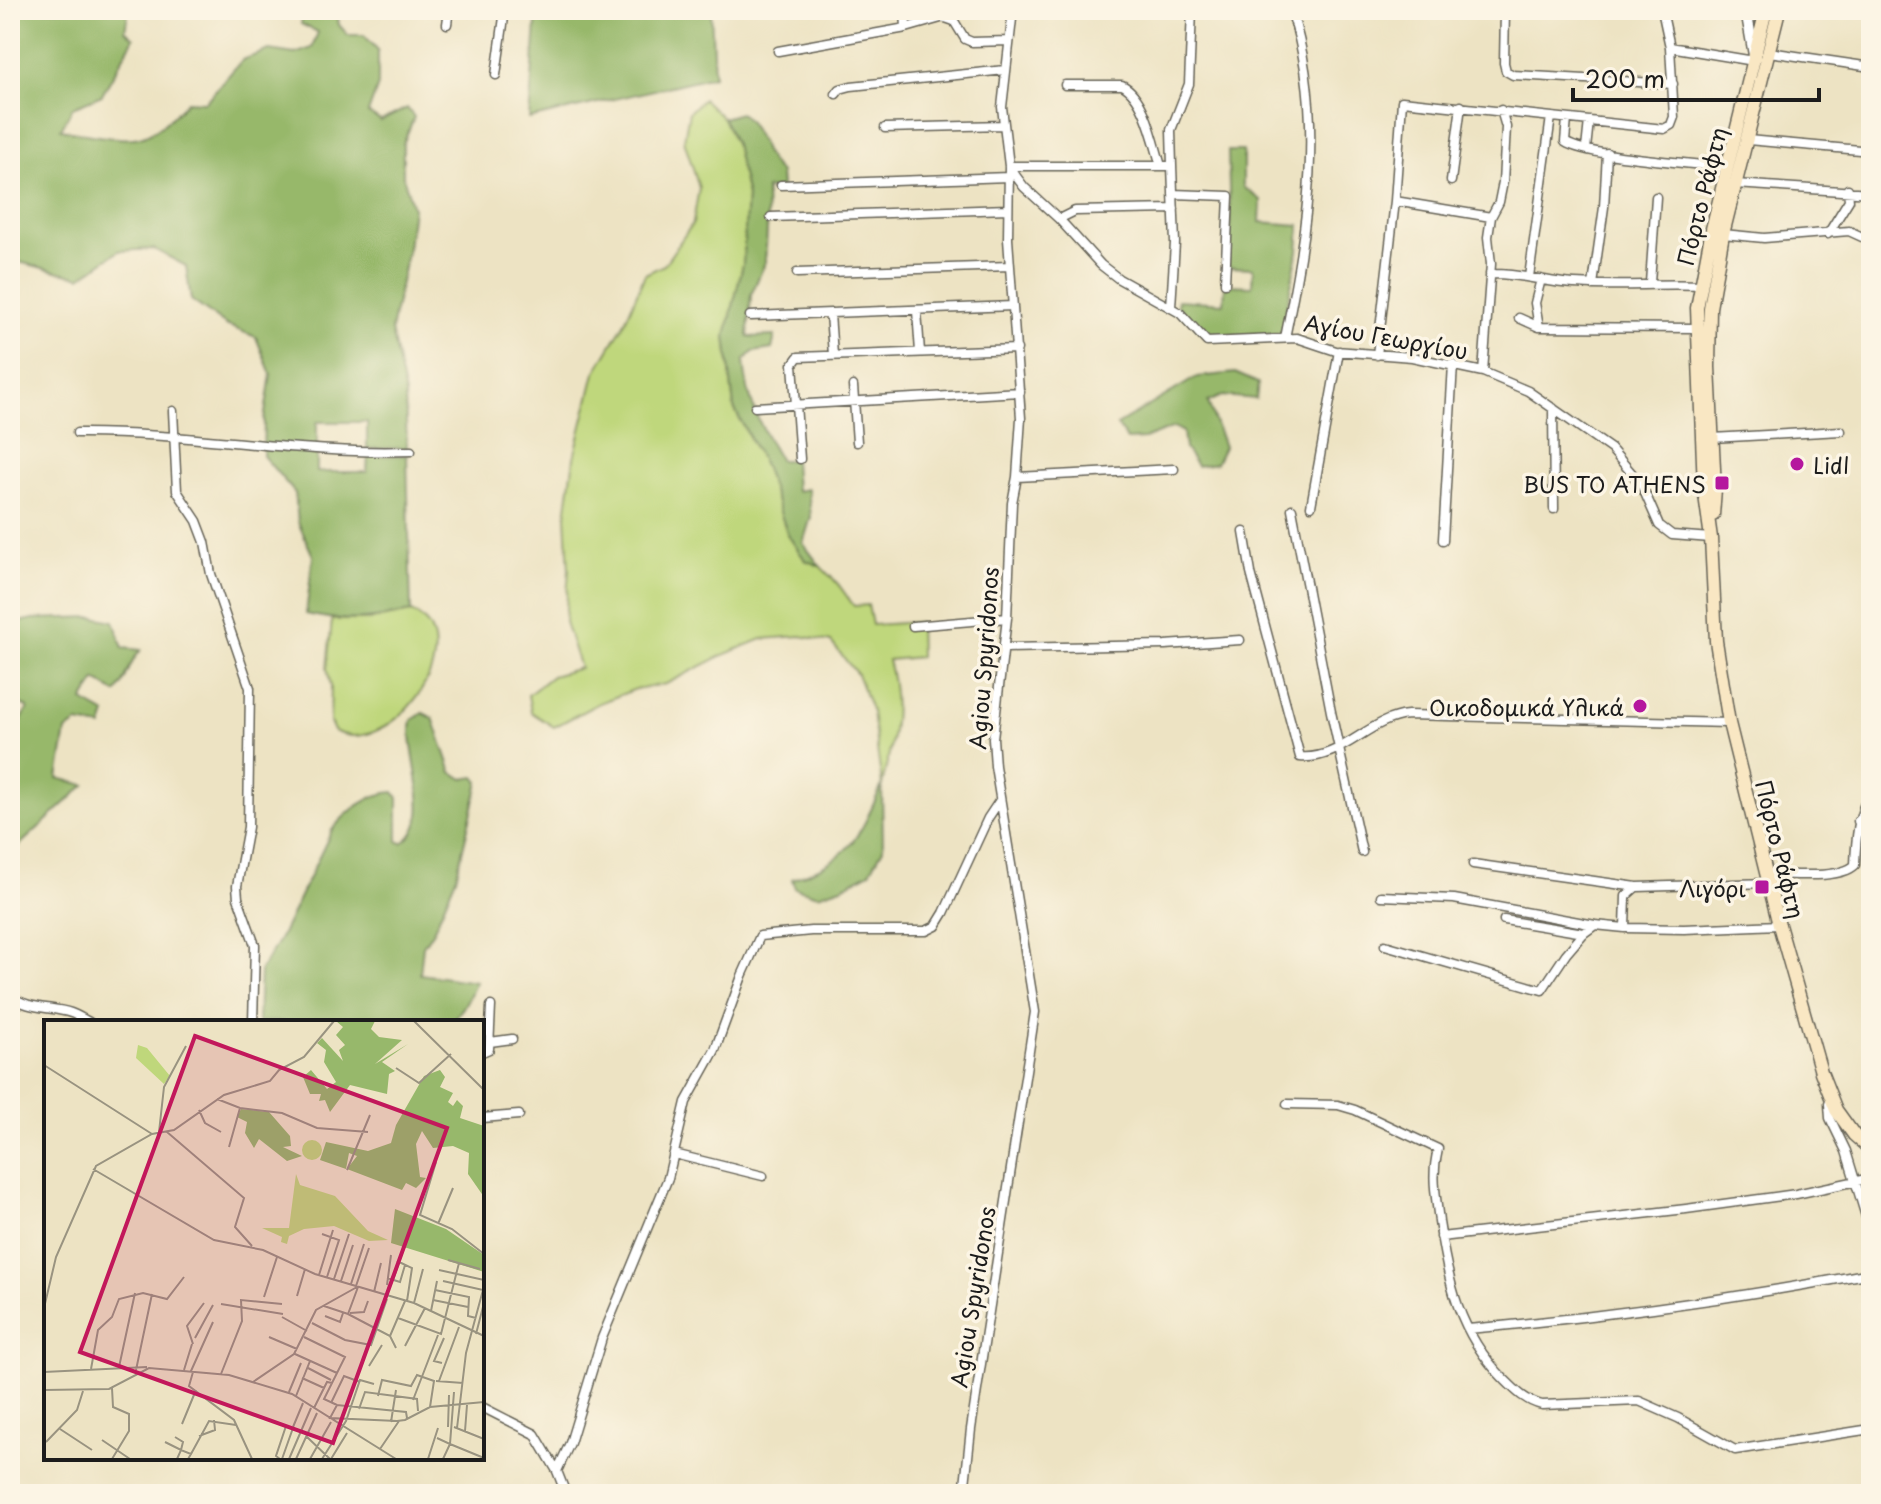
<svg xmlns="http://www.w3.org/2000/svg" width="1881" height="1504" font-family="'Playpen Sans',sans-serif">
	<style>
		.green { fill: #bfd77b; stroke: #6e7a4c; stroke-width: 2 }
		.forest { fill: #97b86b; stroke: #5a6a44; stroke-width: 2 }
		.lines { fill: none; stroke-linecap: round; stroke-linejoin: round }
		.minor-casing { stroke: #656256; stroke-width: 11 }
		.tertiary-casing { stroke: #656256; stroke-width: 13 }
		.secondary-casing { stroke: #656256; stroke-width: 15 }
		.minor { stroke: #fff; stroke-width: 8 }
		.tertiary { stroke: #fff; stroke-width: 10 }
		.secondary { stroke: #f9e7c3; stroke-width: 12 }
		.poi-dot { fill: #b5179e; stroke: #fcf5e5; stroke-width: 3 }
		.labels { text-anchor: middle; dominant-baseline: central; stroke-width: 7; stroke-linejoin: round; paint-order: stroke }
		.street-label { font-size: 22px; fill: #1c1c1c; stroke: #fcf5e5 }
		.poi-label { font-size: 22px; fill: #1c1c1c; stroke: #fcf5e5; text-anchor: end }
		.inset-road { fill: none; stroke: #999380; stroke-width: 2 }
		.view { fill: #c2185b; fill-opacity: 0.15; stroke: #c2185b; stroke-width: 4 }
		.inset-edge { fill: none; stroke: #1c1c1c; stroke-width: 4 }
	</style>
	<rect width="100%" height="100%" fill="#fcf5e5"/>
	<filter id="ink" filterUnits="userSpaceOnUse"><feTurbulence type="fractalNoise" baseFrequency=".0125" numOctaves="2"/><feDisplacementMap in="SourceGraphic" scale="16" xChannelSelector="R" yChannelSelector="G"/><feConvolveMatrix kernelMatrix="1 2 1 2 8 2 1 2 1" color-interpolation-filters="sRGB"/></filter>
	<filter id="wash" filterUnits="userSpaceOnUse"><feTurbulence type="fractalNoise" baseFrequency=".006" numOctaves="4" result="noise"/><feDisplacementMap in="SourceGraphic" scale="32" xChannelSelector="R" yChannelSelector="G"/><feGaussianBlur stdDeviation="1.8" result="paint"/><feColorMatrix in="noise" values="0 0 0 0 0 0 0 0 0 0 0 0 0 0 0 0 0 1.4 0 .05"/><feComposite in="paint" operator="in"/></filter>
	<g filter="url(#wash)">
		<rect width="100%" height="100%" fill="#ede3c3"/>
		<path class="green" d="M703,99L723,118L735,144L747,195L743,264L726,336L734,408L764,465L788,535L805,560L820,566L838,584L854,606L868,605L872,625L919,622L920,657L888,660C901,708 893,738 882,785L872,712L857,674L831,642L801,636L762,639L723,655L666,684L636,689L599,703L554,727L531,712L528,695L552,676L580,668L565,622L569,570L566,516L574,458L595,373L624,324L645,274L664,265L693,223L699,188L684,140L689,112Z
			M411,612C476,641 393,761 334,731L330,722L331,686L327,668L332,620H371Z"/>
		<path class="forest" d="M10,10H129L125,30L134,38L102,95L73,107L61,129C79,133 125,143 143,136C160,130 175,115 187,101L205,102L242,60L269,50L295,54L312,48L318,32L301,24V16L337,11L339,25L348,35H364L378,50V85L368,113L381,121L407,108L414,117L403,144V176L413,208L408,248L391,330L405,395L407,448L367,449V422H317V472H367L368,456L407,455L411,612C372,620 345,623 306,614L313,556L298,522L295,493L263,456L264,420L271,374L256,337L226,325L191,300L186,266L154,249L119,251L81,277L10,260Z
			M537,10H711L714,76L529,119Z
			M740,113C760,129 762,156 780,173L781,188L766,189L767,231L765,263L751,295L748,337L775,336L772,349L753,352L744,361C747,402 760,426 780,460H794L796,491L808,489L811,517L803,543L820,566L805,560L788,535L764,465L734,408L726,336L743,264L747,196L735,144L723,118Z
			M1228,151H1243V187L1261,200L1260,222L1300,225L1298,251L1281,334L1217,338L1205,335L1177,306L1178,300L1224,303L1225,285L1252,286L1253,268L1227,267L1230,225Z
			M1235,373L1258,383L1256,399L1222,396L1208,402L1224,447L1216,463L1197,466L1185,449L1183,432L1174,427L1144,439L1127,440L1117,425L1197,377Z
			M94,617L114,621L123,648L141,650C127,664 128,681 116,693L96,680L83,701L106,714L102,727L77,723L66,731L58,778L85,785L10,854V741L28,708L10,698V624L33,619Z
			M423,713L433,718L452,772L463,779L475,777L479,782L456,878L434,929L423,946L420,974L476,982C469,997 463,1012 450,1022H258L260,971L280,938L332,830C346,812 370,793 394,792L398,798V841L402,843C439,822 405,753 412,720Z
			M882,785L883,849L870,872L842,887L818,895L795,888L792,879C851,858 858,840 882,785Z"/>
	</g>
	<g filter="url(#ink)">
		<g class="lines">
			<g class="minor-casing">
				<path id="minor" d="M762,10H804
					M905,10L906,28
					M922,10L954,21L965,39L972,42L1009,41
					M1505,10L1504,63L1506,71L1513,75L1673,84
					M1662,10L1670,47L1754,61
					M447,24L449,10
					M778,51L906,28L941,18
					M1769,52L1871,67
					M496,75L505,10
					M1065,85H1122C1145,96 1154,143 1161,166
					M836,94L840,89L851,86L1005,70
					M1567,119L1565,142C1587,157 1696,163 1728,168
					M885,128L1004,125
					M1748,140L1871,151
					M1586,149L1589,121
					M1009,166H1172L1175,243L1171,307
					M1172,166L1171,130L1189,84L1192,10
					M1009,167L1024,187L1059,219L1101,265L1119,279L1180,313L1207,342L1297,338L1336,351L1412,357L1483,372L1528,391L1611,449L1641,484L1659,525L1672,535L1711,538
					M1451,181L1461,106
					M1735,184L1871,193
					M781,185L1009,177
					M1173,194L1229,196L1225,283
					M1395,201L1491,217
					M771,217L1008,209
					M1059,219L1075,211L1174,209
					M1723,234L1764,238L1849,231L1871,241
					M1828,234L1849,200L1848,189
					M797,273L1010,266
					M1490,274C1515,273 1538,280 1563,283C1609,288 1655,283 1700,285
					M1529,277L1551,117
					M1650,283L1656,197
					M1593,285L1604,207L1607,153
					M917,311L920,352
					M830,314L833,355
					M750,316L1013,306
					M1519,318L1539,327L1696,328
					M1539,327L1535,303L1541,279
					M1285,338C1307,230 1326,117 1291,10
					M1377,355L1395,201L1402,101L1664,129L1671,125L1674,117L1670,47
					M1483,372L1491,264L1488,237L1491,217L1499,202L1503,182L1506,127L1501,110
					M853,386L857,442
					M755,407L1020,392
					M1553,408L1554,509
					M173,411L177,491L197,521L205,542L211,574L250,688L248,827L237,886L238,898L255,945L253,1022
					M77,433C189,432 300,455 411,451
					M1712,438L1841,431
					M800,459L793,364L798,357L1017,349
					M1017,477L1174,469
					M1311,506L1339,351
					M1292,509L1331,712L1362,852
					M1244,532L1251,573L1300,757C1341,761 1369,718 1408,715L1729,723
					M1443,540L1453,364
					M913,626L1007,618
					M1004,648L1165,645L1240,640
					M1858,821H1871
					M1473,864L1637,887L1769,883
					M1767,874C1790,874 1839,880 1855,865C1856,837 1858,815 1871,790
					M1636,887L1626,896L1625,928L1684,929L1779,925
					M1381,896L1454,899L1595,925
					M1504,920L1584,933
					M1385,945L1542,990L1566,954L1584,933L1595,925L1625,928
					M10,995C27,1010 51,1006 71,1013C77,1015 83,1019 89,1022
					M490,1042L512,1039
					M482,1052L489,1049L491,1006
					M1831,1099L1829,1104L1830,1118L1846,1151L1871,1233
					M1287,1104L1338,1105L1355,1110L1438,1149C1431,1177 1436,1194 1439,1222C1448,1282 1459,1333 1503,1378C1515,1390 1525,1401 1542,1405L1639,1401L1678,1418L1735,1450L1871,1429
					M482,1118L519,1115
					M674,1154L763,1176
					M1441,1237L1686,1209L1796,1194L1871,1178
					M1468,1329C1603,1317 1737,1298 1871,1273
					M482,1407L535,1434L557,1471L566,1494
					M557,1471L570,1443L602,1338L668,1178L686,1102L715,1050L742,976L760,936L811,931H926L936,926L944,913L988,818L1000,800
					M964,1494L971,1429L1035,1012L995,766L993,738L1007,618L1012,503L1017,477L1021,418L1008,239L1009,166L1002,107L1013,10"/>
			</g>
			<g class="tertiary-casing">
				<path id="tertiary" d="M1746,10L1754,55"/>
			</g>
			<g class="secondary-casing">
				<path id="secondary" d="M1766,10L1712,229L1697,308L1704,488L1711,538L1716,641L1729,723L1779,925L1821,1072L1836,1110L1854,1135L1871,1150
					M1713,515L1715,489L1709,367L1710,308L1723,234L1779,10"/>
			</g>
			<use href="#minor" class="minor"/>
			<use href="#tertiary" class="tertiary"/>
			<use href="#secondary" class="secondary"/>
		</g>
	</g>
	<g class="poi-dot">
		<circle cx="1797" cy="464" r="8"/>
		<rect x="1714" y="475" width="16" height="16" rx="4"/>
		<circle cx="1640" cy="706" r="8"/>
		<rect x="1754" y="879" width="16" height="16" rx="4"/>
	</g>
	<g class="labels">
		<g class="street-label">
			<text transform="translate(1701 196) rotate(-76)">Πόρτο Ράφτη</text>
			<text transform="translate(1386 336) rotate(10)">Αγίου Γεωργίου</text>
			<text transform="translate(983 658) rotate(-86)">Agiou Spyridonos</text>
			<text transform="translate(1781 849) rotate(76)">Πόρτο Ράφτη</text>
			<text transform="translate(972 1297) rotate(-81)">Agiou Spyridonos</text>
		</g>
		<g class="poi-label">
			<text x="1813" y="464" text-anchor="start">Lidl</text>
			<text x="1706" y="483">BUS TO ATHENS</text>
			<text x="1624" y="706">Οικοδομικά Υλικά</text>
			<text x="1746" y="887">Λιγόρι</text>
		</g>
	</g>
	<g transform="translate(44 1020)">
		<rect width="440" height="440" fill="#ede3c3"/>
		<path d="M94,25L103,28L126,56L120,64L92,38ZM258 130a10 10 0 1 1 20 0a10 10 0 1 1-20 0ZM252,154L256,165L291,176L324,211L344,220L325,221L290,206L260,209L245,216L243,224L237,222L238,217L218,208H245Z" fill="#bfd77b"/>
		<path d="M292,1H331L327,9L335,17L358,20L331,44L364,24L338,42L351,51L345,54L343,74L306,65L286,92L281,80L275,81L277,74H266L259,57L267,50L283,69L292,62L280,42L282,30L273,23L278,18L299,41L295,30L301,25L292,15L299,7ZM396,50L401,57L396,67L409,73L404,82L409,86L413,80L419,86L416,98L440,106V177L424,154L425,133L409,126L389,128L378,111L372,124L376,157L382,158L372,168L362,163L358,170L303,149L313,136L305,133L302,149L276,140L282,122L324,131L347,123L352,105L380,56ZM197,89L225,92L246,116L247,126L239,127L258,136L243,141L215,119L210,128L201,113L203,102L193,97ZM351,189L402,209L440,235V252L347,223Z" fill="#97b86b"/>
		<path class="inset-road" d="M370,1L440,70M402,1H427M0,45L108,114M352,48L375,63L407,34M173,79L196,88L238,93L273,108L324,112M155,90L161,103L177,112M115,112L120,67L142,26M123,112L200,178L191,207L208,226M185,127L196,88M392,142L376,195L408,209L440,234M49,149L170,220L219,230L271,254L370,283L440,316M303,150L326,95M394,204L409,168M278,214L295,220L283,257M404,240L436,249M353,241L368,248L363,281M395,250L440,260M275,255L289,210M343,258L356,262L361,245M290,259L305,214M349,260L362,222M297,261L309,225M399,261L439,270L422,333L413,408M307,264L320,224M343,265L347,235M312,266L325,228M391,270L425,277L424,296L432,298M330,272L337,243M253,276L261,249M220,277L233,237M389,280L424,287M370,283L379,249M177,284L239,294M280,286L304,294L314,267M0,288L12,237L52,146L108,114L130,110L180,75L226,61L235,50L260,37L290,1M387,291L393,261M306,293L320,292L324,281M304,294L346,316L352,328M281,296L296,302L299,293M238,297L263,311M354,298L397,314L415,243M268,303L301,320L327,325L343,279M432,314L440,283M346,316L361,281M225,317L253,329M260,317L301,337L280,379L293,385M151,318L169,285M149,324L143,306L160,283M361,326L381,288M251,334L293,353M398,343L390,341L400,318M325,346L338,325M75,347L91,273M264,348L287,360M47,349L54,310L68,297L75,279L99,273L123,279L140,257M92,350L108,274M140,350L148,324M147,351L169,302M0,352L103,347M149,352L145,366L190,400L208,439M177,354L198,301L197,280L238,284M258,358L280,368M392,361L419,363M395,361L415,307M209,362L250,334L272,290L313,267M68,368L69,387L85,394V411L68,439M0,370L65,369L105,348L185,355L248,374L352,439M245,372L257,343M410,372L406,424L440,438M252,376L266,341M334,376L338,360L367,366L373,355L390,361L386,387M369,380L394,315M287,383L300,356L316,362M270,388L283,362L288,363M315,389L321,372L373,379L374,391M363,398L362,392L293,385L286,398L353,401L361,400L386,387L440,382M347,402L352,370M138,404L152,370M249,407L259,383M404,407L405,375M410,407L440,419M16,409L48,430M421,411L423,385M155,416L171,410L170,400M262,416L286,439M393,418L406,424L399,439M58,420L86,439M2,422L33,390L39,371M121,422L137,430L139,422L131,417M336,429L355,401M147,434L165,401L192,405M133,439L137,430L147,434L144,439M236,439L232,436L242,406L256,411M238,439L249,408M245,439L267,388M252,439L273,393M266,439L287,402M278,439L302,401L316,360L330,364M287,439L303,413M384,439L394,408"/>
		<path class="view" d="M151,16L403,108L289,423L36,332Z"/>
		<rect width="440" height="440" class="inset-edge"/>
	</g>
	<rect width="1881" height="1504" fill="none" stroke="#fcf5e5" stroke-width="40"/>
	<path d="M1573 88v12h246v-12" fill="none" stroke="#1c1c1c" stroke-width="4"/>
	<text x="1585" y="88" font-size="24" fill="#1c1c1c" stroke="#fcf5e5" stroke-width="6" paint-order="stroke">200 m</text>
</svg>
